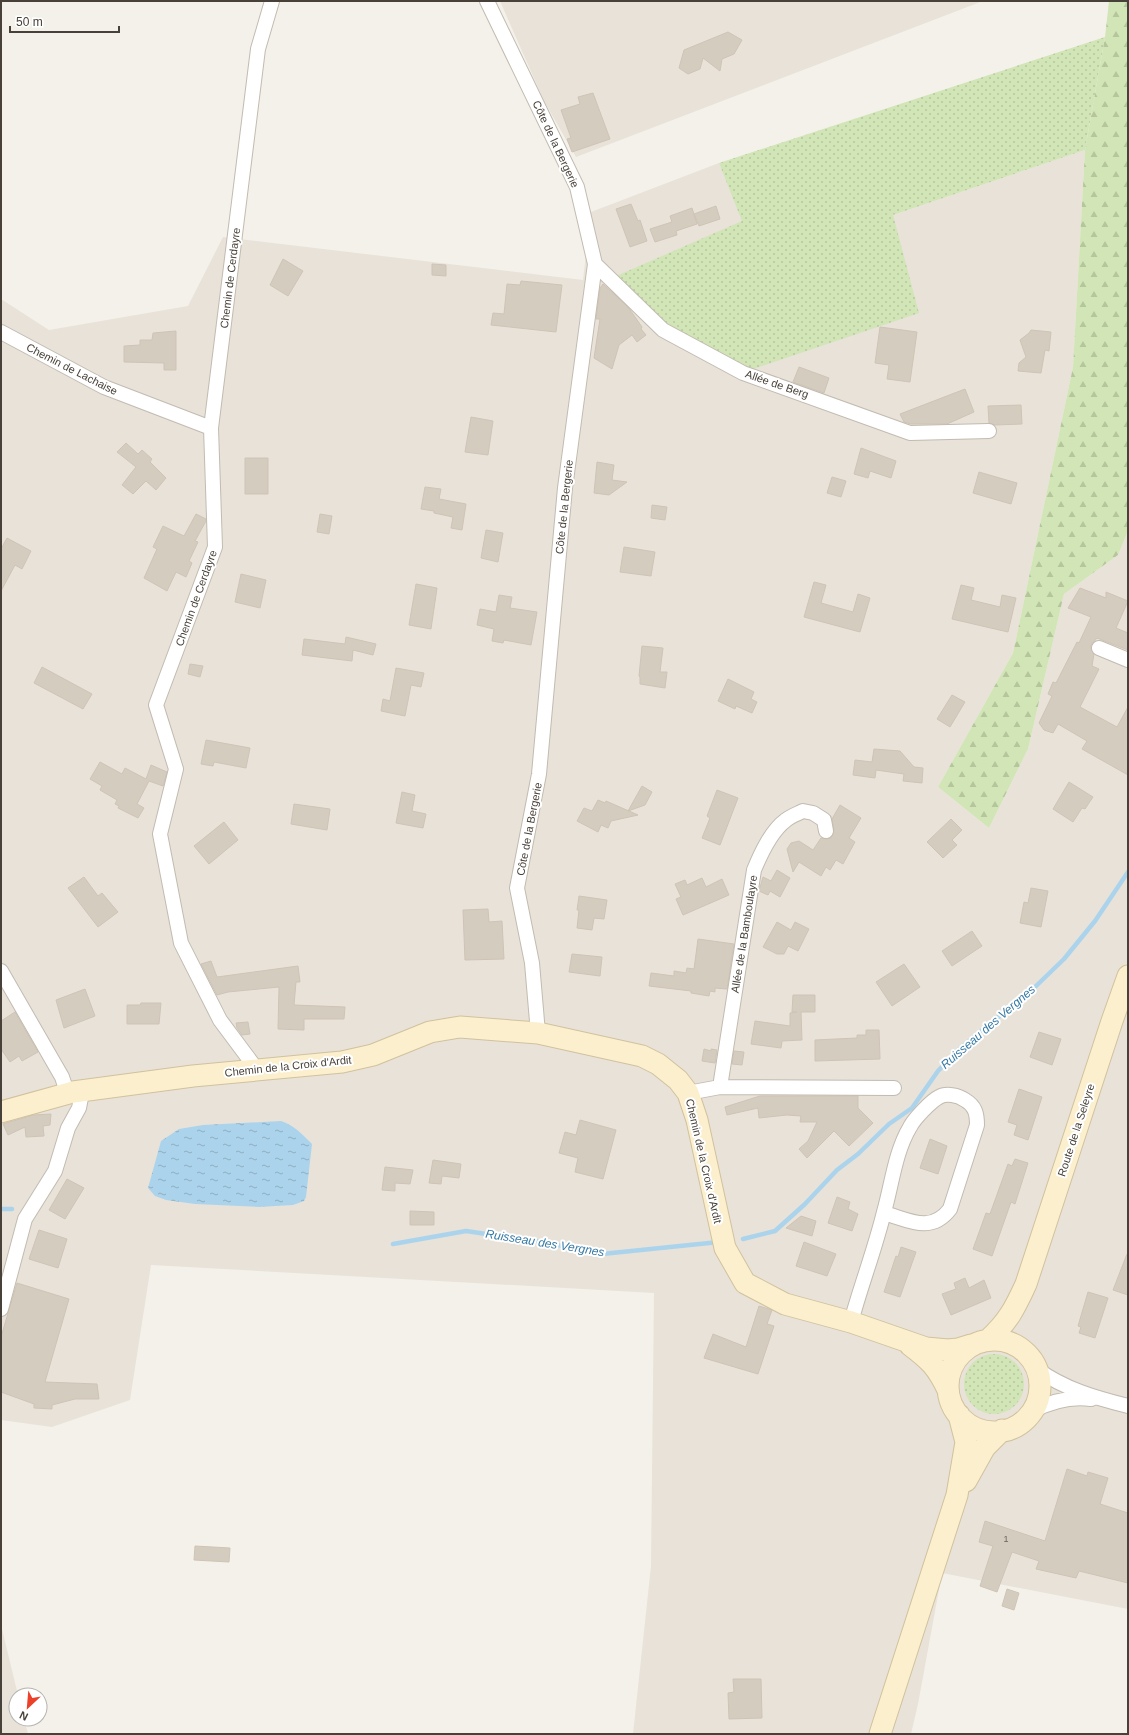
<svg xmlns="http://www.w3.org/2000/svg" width="1129" height="1735" font-family="Helvetica,sans-serif">
	<style>
		.residential { fill: #e8e2d9 }
		.grass { fill: url(#grass-dots) }
		.forest { fill: url(#forest-firs) }
		.water { fill: url(#water-ripples) }
		.lines { fill: none; stroke-linecap: round; stroke-linejoin: round }
		.stream { stroke: #abd4ec; stroke-width: 4.5 }
		.building { fill: #d5ccc0; stroke: #cfc4b4 }
		.street-casing { stroke: #c2bbb0; stroke-width: 16 }
		.secondary-casing { stroke: #d1c29d; stroke-width: 23 }
		.street { stroke: #fff; stroke-width: 14 }
		.secondary { stroke: #fbefcd; stroke-width: 21 }
		.labels { text-anchor: middle; dominant-baseline: central; stroke-width: 4; stroke-linejoin: round; paint-order: stroke }
		.number-label { font-size: 9px; fill: #6b645b }
		.street-label { font-size: 11px; fill: #484139; stroke: #fff }
		.water-label { font-size: 12px; font-style: italic; fill: #367aa5; stroke: #fff }
	</style>
	<defs>
		<pattern id="grass-dots" width="8" height="8" patternUnits="userSpaceOnUse"><rect width="8" height="8" fill="#d1e5b6"/><path d="M2 2h.1M6 6h.1" fill="none" stroke="#b5c69d" stroke-width="1.8" stroke-linecap="round"/></pattern>
		<pattern id="forest-firs" width="22" height="20" patternUnits="userSpaceOnUse"><rect width="22" height="20" fill="#d1e5b6"/><path d="M5 1l3.5 6h-7zM16 11l3.5 6h-7z" fill="#b5c69d"/></pattern>
		<pattern id="water-ripples" width="26" height="14" patternUnits="userSpaceOnUse"><rect width="26" height="14" fill="#abd4ec"/><path d="M2 4q2-2 4 0t4 0M15 11q2-2 4 0t4 0" fill="none" stroke="#8daec0"/></pattern>
	</defs>
	<rect width="100%" height="100%" fill="#f4f1ea"/>
	<path class="residential" d="M500,1H983L576,157L544,101Z
		M1085,150L1073,367L1013,653L938,787L989,828L1028,749L1064,594L1118,555L1128,531V1609L942,1573L918,1704L911,1734H633L651,1566L654,1293L151,1265L130,1400L52,1427L1,1420V299L49,330L188,306L223,237L583,280L591,212L719,163L743,221L615,277L893,215Z
		M1,1625L18,1695H16V1719H24L28,1734H1Z"/>
	<path class="grass" d="M1105,37L1085,150L893,215L919,313L750,370L664,324L614,277L742,221L719,163Z
		M964 1384a30 30 0 1 1 60 0a30 30 0 1 1-60 0Z"/>
	<path class="forest" d="M1109,1H1128V531L1118,555L1064,594L1028,749L989,828L938,787L1013,653L1073,367L1085,150L1105,37Z"/>
	<path class="water" d="M281,1121C294,1125 302,1134 312,1144L306,1197L304,1201L293,1205L259,1207L195,1204L166,1200L155,1196L148,1188L161,1141L179,1129L203,1125Z"/>
	<g class="lines">
		<path class="stream" d="M1,1209H12
			M743,1239L775,1231L805,1204L837,1170L858,1154L889,1124L912,1108L938,1071L957,1051L1035,987L1064,959L1095,921L1128,872
			M393,1244L466,1231L548,1243L602,1254L719,1242"/>
	</g>
	<path class="building" d="M728,32L742,40L734,54L722,59L720,71L703,58L700,69L688,74L679,68L684,50Z
		M593,93L610,139L572,152L567,139L571,138L561,110L580,104L578,97Z
		M631,204L638,221L640,220L647,241L630,247L616,209Z
		M716,206L720,219L699,226L694,214Z
		M692,208L697,224L676,231L677,235L655,242L650,229L672,222L670,216Z
		M283,259L303,271L288,296L270,285Z
		M432,264L446,265V276L432,275Z
		M521,281L562,285L556,332L491,325L493,313L504,314L507,284L520,285Z
		M603,284L628,307L642,327L641,329L646,335L637,342L632,335L619,345L612,369L594,358L600,319H596L600,288Z
		M880,327L917,332L910,382L887,379L889,365L875,363Z
		M1031,330L1051,332L1049,351L1045,350L1041,373L1018,371L1019,363L1026,357L1020,340L1029,333Z
		M176,331V370H164V363L124,362V346L140,345V340H152L153,333Z
		M799,367L829,378L824,393L793,382Z
		M965,389L974,412L947,424H911L904,422L900,414Z
		M1021,405L1022,424L995,425L989,423L988,406Z
		M471,417L493,421L488,455L465,452Z
		M126,443L138,454L142,450L152,459L150,462L166,478L156,490L146,481L133,494L122,485L136,467L117,452Z
		M861,448L896,461L891,478L870,471L868,478L854,474Z
		M245,458H268V494H245Z
		M597,462L614,465L612,480L627,482L609,495L594,493Z
		M979,472L1017,483L1011,504L973,493Z
		M832,477L846,481L841,497L827,493Z
		M425,487L441,489L439,499L466,504L462,530L451,528L453,517L434,513V511L421,509Z
		M652,505L667,507L665,520L651,518Z
		M196,514L206,519V521L195,541L198,542L189,561L192,563L186,577L176,572L167,591L144,578L157,549L153,547L163,526L184,536Z
		M320,514L332,516L329,534L317,532Z
		M486,530L503,533L498,562L481,558Z
		M7,538L31,551L22,569L15,565L1,591V549Z
		M624,547L655,552L651,576L620,572Z
		M241,574L266,580L260,608L235,602Z
		M814,582L826,585L821,603L853,612L858,594L870,598L860,632L804,617Z
		M416,584L437,588L431,629L409,625Z
		M961,585L974,588L971,600L1000,607L1002,595L1016,598L1008,632L952,619Z
		M1080,588L1106,598V592L1128,601L1116,628L1128,633V650L1097,638L1091,645V649L1094,654L1092,666L1099,669L1080,707L1117,727L1128,707V775L1082,749L1087,741L1058,724L1053,733L1044,730L1039,723L1052,696L1048,694L1053,682L1056,683L1077,642L1079,643L1091,617L1068,608Z
		M499,595L512,597L510,608L537,612L531,645L504,640L503,643L492,641L494,629L477,625L480,609L496,612Z
		M346,637L376,644L373,655L353,650L352,661L302,655L304,639L345,644Z
		M642,646L663,648L660,672H667L665,688L640,684V677L639,676Z
		M190,664L203,666L200,677L188,674Z
		M42,667L92,694L83,709L34,683Z
		M396,668L424,673L421,687L411,685L405,716L381,711L383,699L390,701Z
		M728,679L754,692L751,699L757,702L752,713L736,706L735,709L718,701Z
		M952,695L965,702L950,727L937,719Z
		M206,740L250,748L246,768L214,762L213,766L201,764Z
		M874,749L900,751L914,767L923,768L922,783L903,781L904,774L876,770L875,778L853,775L855,760L872,762Z
		M100,762L122,774L125,768L146,779L151,765L167,772L163,786L149,781L137,804L144,808L138,818L118,808L119,806L115,804L117,800L100,790L102,786L90,779Z
		M1069,782L1093,797L1085,809L1082,808L1073,822L1053,809Z
		M642,786L652,792L645,805L628,811Z
		M717,790L738,798L720,845L702,838L710,818L707,816Z
		M402,792L415,795L412,811L426,814L423,828L396,823Z
		M598,800L605,803L606,801L638,815L611,821L608,828L601,825L598,832L577,821L584,808L592,811Z
		M294,804L330,809L327,830L291,824Z
		M840,805L861,818L849,838L855,842L843,864L836,860L830,870L826,867L821,876L799,862L793,872L787,849L791,843L799,841L813,850L821,838L827,839L831,838L834,830L832,819Z
		M951,819L962,830L952,840L957,845L943,858L927,842Z
		M224,822L238,840L209,864L194,846Z
		M777,870L790,878L780,897L770,891L768,895L759,891L763,877L771,881Z
		M84,877L98,896L102,893L118,912L98,927L68,888Z
		M702,878L706,887L722,879L729,895L683,915L676,899L681,897L675,884L685,880L687,885Z
		M1031,888L1048,891L1041,927L1020,923L1024,902L1028,903Z
		M579,896L607,900L604,919L594,918L592,930L577,928L579,910H577Z
		M488,909L489,922L502,921L504,959L465,960L463,910Z
		M777,922L791,930L795,922L809,929L798,951L788,946L784,954H777L763,947Z
		M972,931L982,946L952,966L942,951Z
		M698,939L734,944L727,989L715,988V992L710,991L709,996L691,993V991L649,986L651,973L674,976V971L686,973L687,968L694,969Z
		M572,954L602,957L600,976L569,972Z
		M211,961L217,977L298,966L300,982H296L294,1005L345,1007L344,1019H304V1030L278,1029L279,987L228,992L217,995L201,964Z
		M904,964L920,987L892,1006L876,982Z
		M85,989L95,1016L64,1028L56,1000Z
		M793,995H815V1012H801L802,1040L782,1041L781,1048L751,1044L755,1021L790,1026V1013L797,1012H792Z
		M141,1003H161L159,1024H127V1005H140Z
		M15,1012L38,1052L22,1061L19,1056L10,1062L1,1049V1021Z
		M248,1022L250,1034L242,1035L237,1028L236,1023Z
		M866,1030H879L880,1059L815,1061V1040L857,1038V1035H866Z
		M1039,1032L1061,1039L1052,1065L1030,1057Z
		M704,1049L711,1051V1049L717,1050L715,1063L702,1061Z
		M734,1051L744,1052L742,1065L732,1064Z
		M1019,1089L1042,1097L1028,1140L1014,1135L1017,1125L1008,1122Z
		M760,1096H858V1108L873,1123L849,1146L834,1131L807,1158L799,1149L808,1141L817,1122H800L801,1116L787,1115L759,1118L758,1108L727,1115L725,1107Z
		M51,1114L50,1125L43,1126L44,1136L26,1137L25,1127L8,1135L3,1124L33,1115Z
		M580,1120L616,1130L603,1179L575,1172L578,1158L559,1153L565,1132L576,1135Z
		M930,1139L947,1146L938,1174L920,1168Z
		M1015,1159L1028,1163L1015,1204L1011,1202L992,1256L973,1249L986,1213L990,1214L1008,1164L1012,1166Z
		M433,1160L461,1164L459,1178L442,1176L441,1184L429,1183Z
		M385,1167L413,1170L410,1184L395,1183V1191L382,1190Z
		M67,1179L84,1188L65,1219L49,1210Z
		M837,1197L850,1202L848,1209L858,1214L852,1231L828,1223Z
		M410,1211L434,1212V1225H410Z
		M801,1216L816,1221L812,1236L786,1228Z
		M39,1230L67,1239L58,1268L29,1259Z
		M804,1242L836,1254L827,1276L796,1266Z
		M901,1247L916,1252L900,1297L884,1292L896,1256L898,1257Z
		M1127,1254H1128V1295L1113,1290Z
		M965,1278L969,1288L984,1280L991,1298L951,1315L942,1294L956,1289L954,1283Z
		M17,1283L69,1299L45,1382L97,1384L99,1399H75L52,1405V1409L34,1408V1404L1,1392V1337Z
		M1088,1292L1108,1298L1095,1338L1079,1333L1081,1327L1078,1326Z
		M759,1306L772,1310L767,1324L774,1326L758,1374L704,1358L713,1334L746,1347Z
		M1067,1469L1087,1476L1088,1472L1108,1478L1100,1504L1128,1513V1583L1079,1571L1076,1578L1036,1569L1039,1561L1012,1552L997,1592L980,1586L993,1546L979,1542L985,1521L1045,1541Z
		M195,1546L230,1548L229,1562L194,1560Z
		M1007,1589L1019,1593L1014,1610L1002,1606Z
		M733,1679H761L762,1718L729,1719L728,1693L734,1692Z"/>
	<g class="lines">
		<g class="street-casing">
			<path id="street" d="M487,1L577,187L595,264L565,488L539,774L517,888L532,963L538,1033
				M595,264L663,330L743,373L910,433L989,431
				M1,332L104,387L211,428
				M1099,648L1128,660
				M1,971L62,1077L65,1086L81,1098L79,1108L68,1128L55,1171L25,1219L1,1309
				M258,1071L220,1020L181,943L160,834L176,769L156,705L215,547L211,428L258,49L272,1
				M720,1087L754,870C761,853 771,831 786,820C791,816 797,814 803,811L813,813L824,820L826,831
				M688,1093L720,1087L894,1088
				M851,1322C861,1285 875,1249 884,1212C892,1184 895,1152 910,1127C914,1119 931,1101 939,1097C946,1093 958,1095 965,1100C975,1106 977,1113 977,1125L950,1209C931,1234 909,1220 884,1213
				M1037,1369C1064,1389 1096,1398 1128,1406
				M1032,1411C1050,1402 1071,1396 1091,1399"/>
		</g>
		<g class="secondary-casing">
			<path id="secondary" d="M1,1112L73,1092L193,1076L342,1062L373,1055L430,1032L460,1027L538,1033L642,1056L658,1064L678,1080L688,1093L697,1120L725,1248L745,1283L785,1304L851,1322L926,1348L948,1350L958,1349L971,1345
				M988,1340C1008,1322 1015,1308 1026,1284L1112,1021L1128,976
				M948 1386a46 46 0 1 1 92 0a46 46 0 1 1-92 0Z
				M910,1345C930,1360 937,1367 948,1390
				M966,1481L985,1447L1002,1430
				M880,1734L957,1495L966,1442L959,1415"/>
		</g>
		<use href="#street" class="street"/>
		<use href="#secondary" class="secondary"/>
	</g>
	<g class="labels">
		<g class="number-label">
			<text x="1006" y="1539">1</text>
		</g>
		<g class="street-label">
			<text transform="translate(556 144) rotate(65)">Côte de la Bergerie</text>
			<text transform="translate(230 278) rotate(-83)">Chemin de Cerdayre</text>
			<text transform="translate(72 369) rotate(27)">Chemin de Lachaise</text>
			<text transform="translate(777 384) rotate(19)">Allée de Berg</text>
			<text transform="translate(564 507) rotate(-84)">Côte de la Bergerie</text>
			<text transform="translate(196 598) rotate(-70)">Chemin de Cerdayre</text>
			<text transform="translate(529 829) rotate(-79)">Côte de la Bergerie</text>
			<text transform="translate(744 934) rotate(-81)">Allée de la Bamboulayre</text>
			<text transform="translate(288 1066) rotate(-6)">Chemin de la Croix d'Ardit</text>
			<text transform="translate(1076 1130) rotate(-72)">Route de la Seleyre</text>
			<text transform="translate(704 1161) rotate(77)">Chemin de la Croix d'Ardit</text>
		</g>
		<g class="water-label">
			<text transform="translate(988 1027) rotate(-41)">Ruisseau des Vergnes</text>
			<text transform="translate(545 1243) rotate(9)">Ruisseau des Vergnes</text>
		</g>
	</g>
	<rect width="1129" height="1735" fill="none" stroke="#484139" stroke-width="4"/>
	<g transform="translate(28 1707) rotate(206)"><circle r="19" fill="#ffffff" stroke="#b6b3b0"/>
	<path d="M0-3L7 15L0 10L-7 15Z" fill="#ec4129"/>
	<text y="-6" font-size="11" font-weight="bold" text-anchor="middle" fill="#484139">N</text>
	</g>
	<path d="M10 26v6h109v-6" fill="none" stroke="#484139" stroke-width="2"/>
	<text x="16" y="26" font-size="12" fill="#484139" stroke="#ffffff" stroke-width="3" paint-order="stroke">50 m</text>
</svg>
